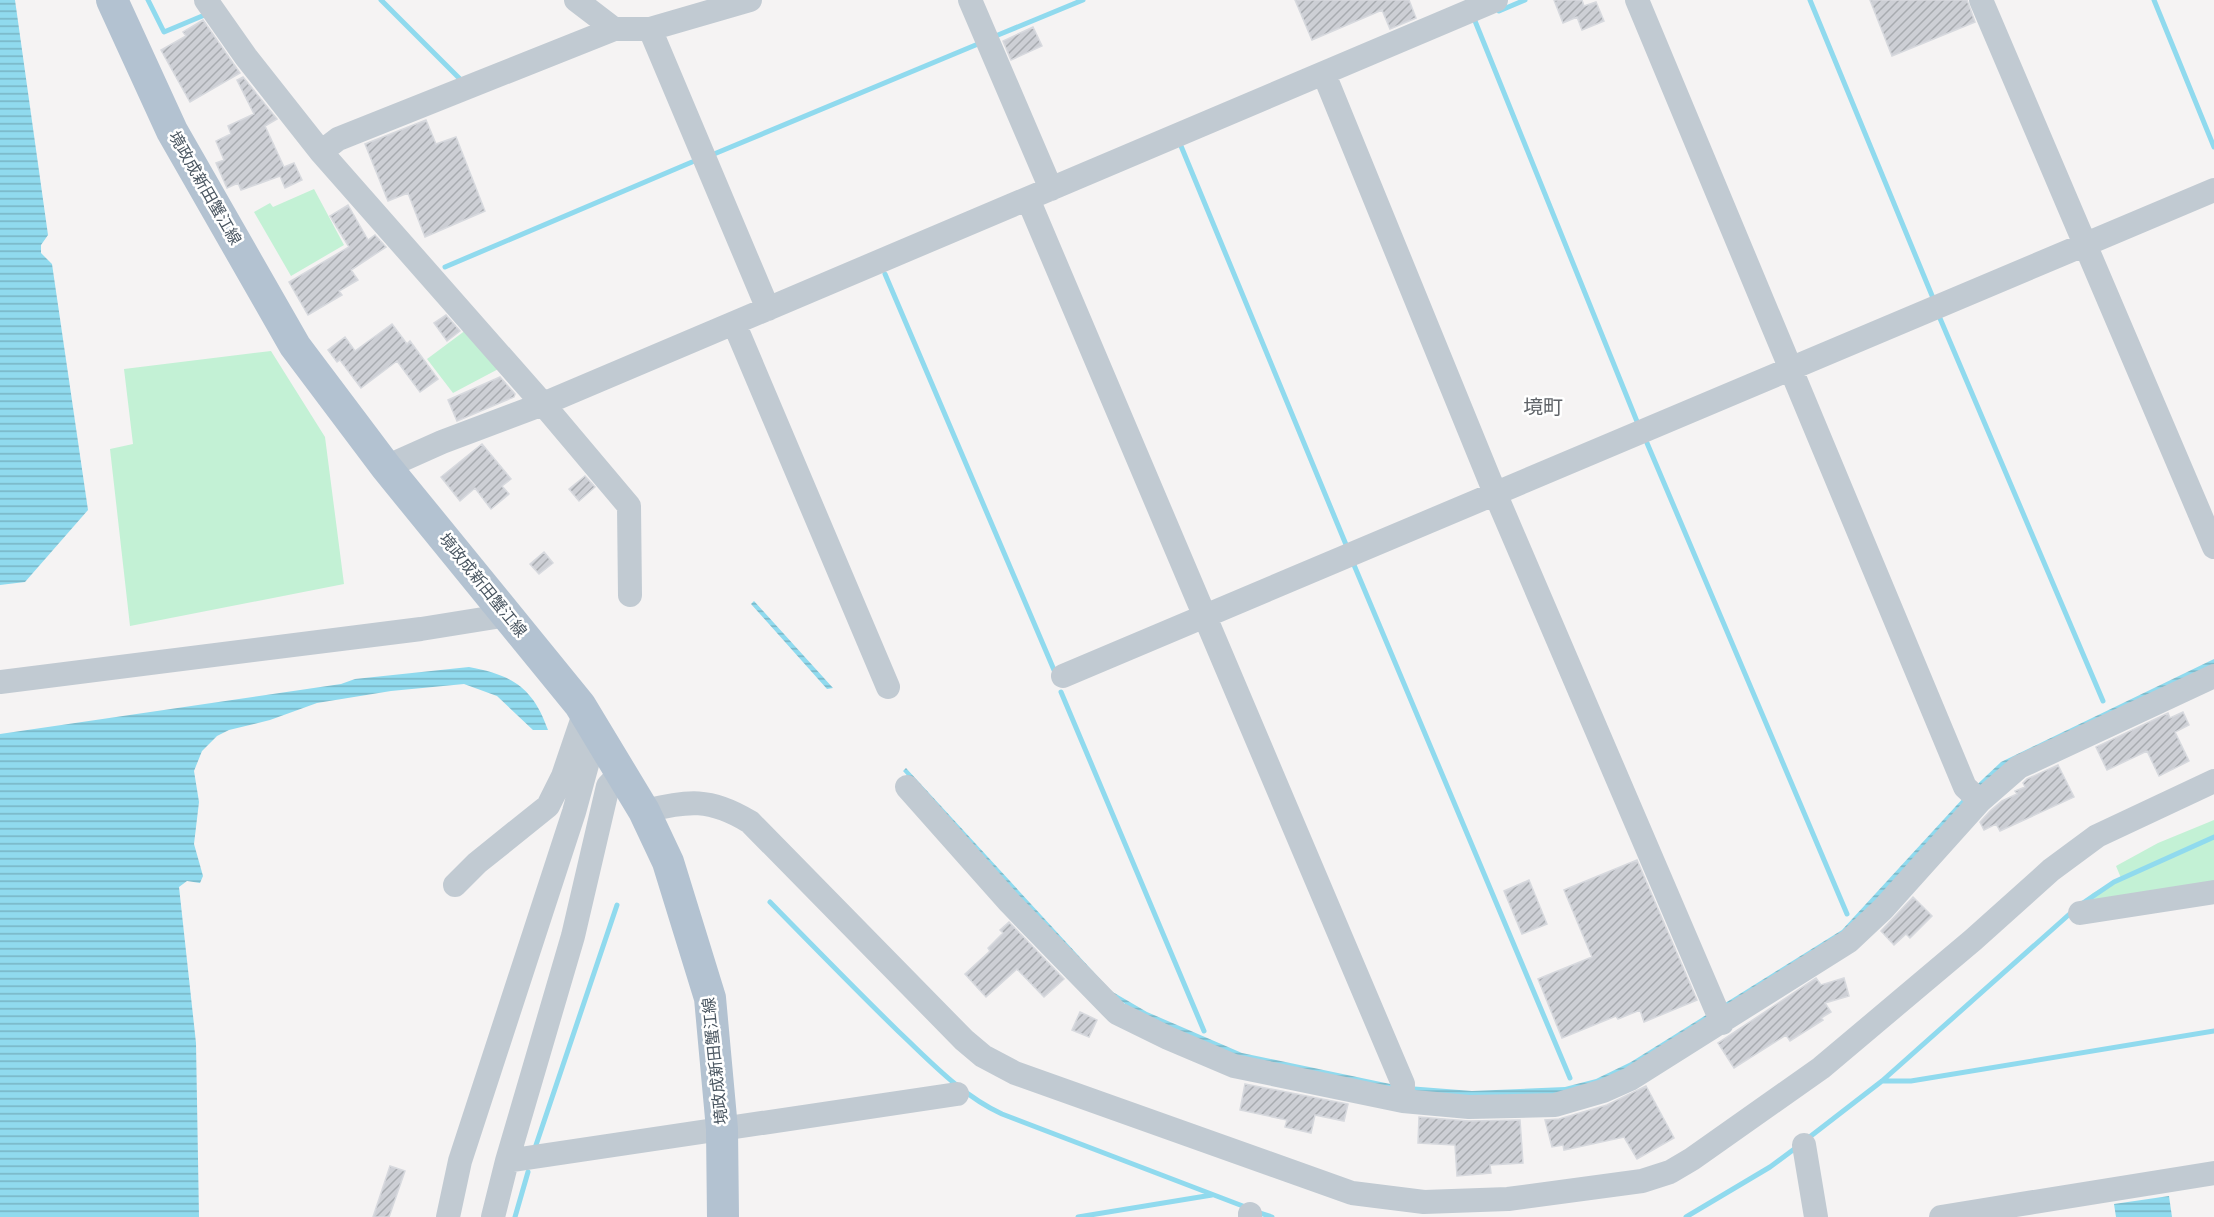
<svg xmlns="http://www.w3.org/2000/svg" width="2214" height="1217" font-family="Poppins,'Noto Sans JP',sans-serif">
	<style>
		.green { fill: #c3f1d5 }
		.water { fill: url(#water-rules) }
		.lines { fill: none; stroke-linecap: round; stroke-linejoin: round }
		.stream { stroke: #90daee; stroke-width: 5 }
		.building { fill: url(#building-hatch); stroke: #d7d9de; stroke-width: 1.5 }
		.minor { stroke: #c1cad2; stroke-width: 24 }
		.major { stroke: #b3c2d1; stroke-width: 32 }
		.labels { text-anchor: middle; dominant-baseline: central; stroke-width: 5; stroke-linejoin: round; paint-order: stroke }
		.street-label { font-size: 16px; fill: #4a5661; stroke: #fff }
		.quarter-label { font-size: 20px; fill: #5f6368; stroke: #fff }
	</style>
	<defs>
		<pattern id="water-rules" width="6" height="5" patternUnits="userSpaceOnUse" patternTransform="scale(1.5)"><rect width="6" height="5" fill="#90daee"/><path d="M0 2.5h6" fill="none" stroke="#78b4c4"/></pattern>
		<pattern id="building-hatch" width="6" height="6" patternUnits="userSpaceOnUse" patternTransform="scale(1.5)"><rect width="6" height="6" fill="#cdcfd5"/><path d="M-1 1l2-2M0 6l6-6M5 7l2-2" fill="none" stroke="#a8abb0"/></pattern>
	</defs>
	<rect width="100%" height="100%" fill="#f5f3f3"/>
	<path class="green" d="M314,189L344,245L291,276L254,212L270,203L273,207Z
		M470,327L504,366L453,393L427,359Z
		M271,351L325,437L344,584L130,626L110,449L133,444L124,369Z
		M2214,820V887L2074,909L2093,893L2121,878L2116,866L2158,843Z"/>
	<path class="water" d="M0,0H15L48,235L41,245V253L52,264L88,510L25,582L0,585Z
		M754,601L833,688L827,689L751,604Z
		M2214,659V668L2020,761L1867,919L1636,1069L1558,1097L1409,1095L1236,1060L1140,1015L1089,977L903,771L906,768L1111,991L1147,1012L1242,1053L1395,1085L1472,1091L1565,1087L1596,1079L1631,1062L1842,930L1967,794L2001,762Z
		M469,667C512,675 533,687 548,730H533L497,696L464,684L391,691L317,703L270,720L229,730L217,736L202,751L194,771L199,802L194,844L203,876L200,883L187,881L179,887L196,1043L199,1217H0V734L341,684L355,679Z
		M2169,1196L2172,1217H2116L2114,1204Z"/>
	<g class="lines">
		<path class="stream" d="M148,0L164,32L207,14
			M381,0L460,79
			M1810,0L1933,298
			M2154,0L2214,147
			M1499,11L1525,0
			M1475,21L1638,424
			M998,35L1083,0
			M1181,146L1347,547
			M714,154L978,44
			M445,267L692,162
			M885,274L1054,670
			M1939,316L2103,701
			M1647,443L1847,914
			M1354,565L1570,1078
			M1061,692L1204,1031
			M770,902C813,946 855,989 899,1032C931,1062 961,1095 1002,1114L1248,1208
			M2080,905L2114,882L2214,837
			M1882,1081H1911L2214,1031
			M1807,1139L1882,1081L2073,911
			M535,1148L617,905
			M1257,1212L1272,1217
			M515,1217L528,1172
			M1078,1217L1212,1195
			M1686,1217L1770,1167L1797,1147"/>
	</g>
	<path class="building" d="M1295,0H1409L1416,18L1390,29L1382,10L1312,40Z
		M1554,0H1582L1584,6L1596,2L1604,21L1582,30L1577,17L1563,23Z
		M1870,0H1967L1975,22L1892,56Z
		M203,20L240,73L190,102L161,50L186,36L183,32Z
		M1033,27L1042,46L1011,60L1003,41Z
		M243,77L277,119L265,126L284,167L294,163L302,180L285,188L280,176L241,190L238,183L227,188L216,163L224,160L216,141L231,134L228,126L254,114L237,80Z
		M426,120L436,144L456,137L485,211L425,237L408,193L388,201L365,144Z
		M348,205L368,240L375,235L386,247L351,270L358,280L339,291L342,295L308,315L289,282L349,247L330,216Z
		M446,315L460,331L447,341L434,323Z
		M392,324L407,344L410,341L438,379L420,392L397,361L361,388L340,360L337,362L328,350L345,337L355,351Z
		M500,377L515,394L514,397L457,421L448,400Z
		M482,444L511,479L502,486L509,494L491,509L475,488L460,501L441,477Z
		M585,476L595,487L579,501L569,489Z
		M544,552L553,563L539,574L530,564Z
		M2183,712L2189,725L2175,732L2189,761L2159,776L2147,751L2107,770L2096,747L2168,713L2170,718Z
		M2058,765L2074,797L2000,831L1996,824L1984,830L1980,822L1990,811L2002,801L2017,794L2015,791L2025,787L2023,783L2027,779Z
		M1637,860L1697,1000L1644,1022L1640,1010L1618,1019L1616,1016L1562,1038L1538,979L1592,957L1564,890Z
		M1529,880L1547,924L1522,934L1504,891Z
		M1913,897L1932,916L1910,938L1906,934L1894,945L1881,931Z
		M1009,922L1064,979L1044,997L1017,969L986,997L965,974L990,951L988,948L1003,933L1000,930Z
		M1816,978L1821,985L1844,978L1849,996L1825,1003L1831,1012L1821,1018L1823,1020L1790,1041L1786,1035L1734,1068L1718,1043Z
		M1080,1012L1097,1020L1089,1037L1072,1030Z
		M1245,1084L1348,1104L1344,1121L1315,1115L1311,1133L1285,1127L1287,1120L1240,1110Z
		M1646,1086L1674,1138L1637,1159L1624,1137L1564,1150L1563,1145L1552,1147L1545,1120L1559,1119L1607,1105Z
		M1419,1117L1469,1121L1520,1120L1523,1163L1490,1165L1491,1173L1457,1176L1455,1145L1418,1143Z
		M390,1166L405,1171L389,1217H373Z"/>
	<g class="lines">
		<path class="minor" d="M206,0L246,57L321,152L543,404L629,506L630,595
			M576,0L614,29H650L750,0
			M970,0L1051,189
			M1637,0L1965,787L1980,801
			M1981,0L2214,547
			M650,29L768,309
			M1324,74L1495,493L1722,1023
			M321,152L338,139L614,29
			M1028,199L1403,1084V1101
			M734,323L888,687
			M386,467L442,442L543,404L1496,0
			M1063,676L2214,190
			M0,682L421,629L508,615
			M907,787L1010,903L1117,1013L1168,1038L1234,1066L1403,1101L1469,1107L1555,1105L1603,1091L1630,1079L1849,941L1883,909L1980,801L2019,767L2214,676
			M644,811C689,801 709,797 750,822L964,1040L983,1056L1015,1073L1352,1193L1424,1202L1508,1199L1642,1181L1670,1172L1692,1159L1821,1068L1973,940L2051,870L2097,836L2214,781
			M455,885L477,863L548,806L563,776L581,723
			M2080,913L2214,892
			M1804,1145L1816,1217
			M507,1161L957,1094
			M1250,1214V1217
			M448,1217L460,1161L574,812L588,761L585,716
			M493,1217L507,1161L573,936L608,786L622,771
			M1941,1217L2214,1173"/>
		<path class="major" d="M112,0L172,131L295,346L386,467L580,705L644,811L668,862L710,998L722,1129L723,1217"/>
	</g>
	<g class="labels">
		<g class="street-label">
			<text transform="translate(205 188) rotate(60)">境政成新田蟹江線</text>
			<text transform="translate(483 585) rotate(51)">境政成新田蟹江線</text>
			<text transform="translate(715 1061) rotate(-96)">境政成新田蟹江線</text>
		</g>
		<g class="quarter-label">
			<text x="1543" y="407">境町</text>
		</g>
	</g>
</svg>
